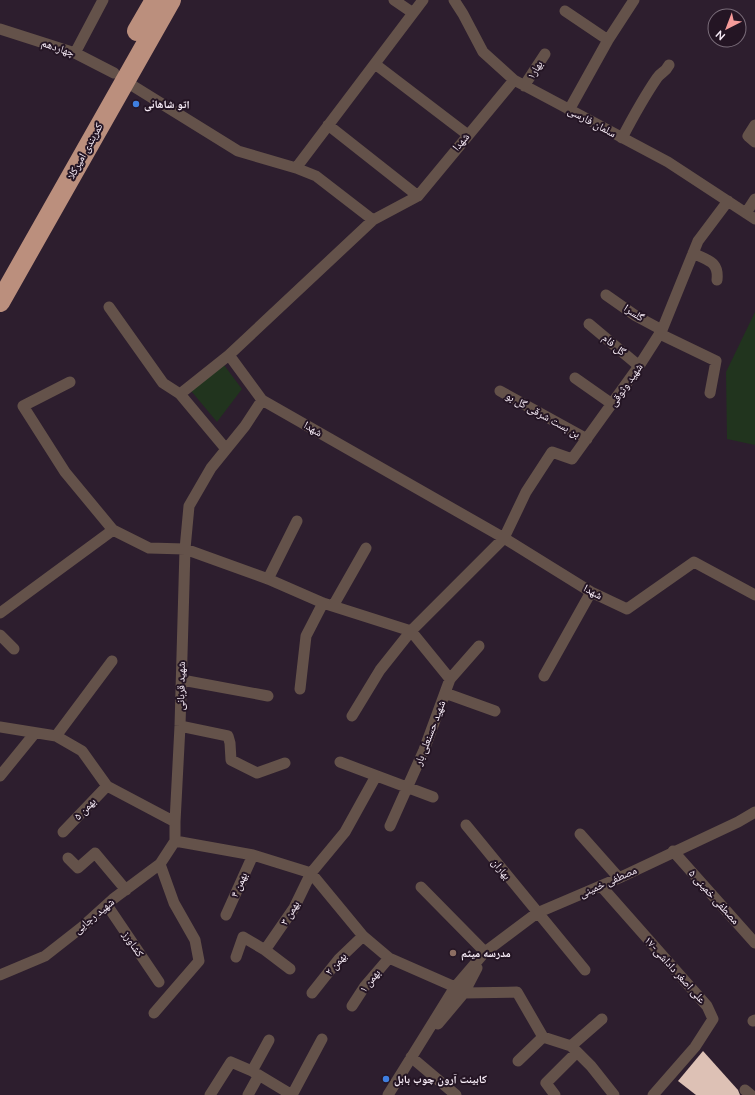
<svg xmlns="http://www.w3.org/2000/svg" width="755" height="1095" font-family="'Nunito Sans','Noto Naskh Arabic',sans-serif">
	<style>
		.green { fill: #21341e }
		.building { fill: #ddc1b5 }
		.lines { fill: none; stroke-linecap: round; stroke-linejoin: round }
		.street { stroke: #64524a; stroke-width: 11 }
		.highway { stroke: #bb8f7d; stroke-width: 20 }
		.shop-dot { fill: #3f7fe0; stroke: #241524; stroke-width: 1.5 }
		.education-dot { fill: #8d6e63; stroke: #241524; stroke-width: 1.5 }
		.labels { text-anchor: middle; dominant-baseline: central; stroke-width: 4; stroke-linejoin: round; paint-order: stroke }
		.street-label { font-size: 11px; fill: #f9eef9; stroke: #241524 }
		.poi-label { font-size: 11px; font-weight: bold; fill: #f9eef9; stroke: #241524; text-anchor: start }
	</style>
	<rect width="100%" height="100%" fill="#2d1e2e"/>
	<path class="green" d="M755,312V445L727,439L726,372Z
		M221,361L242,389L217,422L187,386Z"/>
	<path class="building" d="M703,1051L738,1090L740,1095H696L678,1081Z"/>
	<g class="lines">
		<path class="street" d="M394,0L413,13
			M454,0L463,14L483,52L514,80L668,162L755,219
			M565,11L608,40
			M0,29L75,53L114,73
			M75,53L103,0
			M375,64L468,135
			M514,80L418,196L373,220L229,355L262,400L504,538L591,592L627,609L694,562L755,595
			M125,81L238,151L296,168L316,176L373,220
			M524,86L545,54
			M569,110L608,40L634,0
			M328,125L418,196
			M755,125L748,136L755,142
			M622,138C633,117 644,97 657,78C661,72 665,73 669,65
			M296,168L423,0
			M746,213L755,199
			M693,253C708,261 719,261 717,280
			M606,295L636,316L662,330
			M109,307L163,383L180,394L229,355
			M589,324L639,366
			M660,334L716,361L710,393
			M575,378L612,404
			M70,382L23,406L65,472L113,530
			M500,391L587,439
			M180,394L226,449
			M268,579L297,521
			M333,606L366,548
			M0,613L113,530L149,548L185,549L268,579L323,603L411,631L504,538L526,492L552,452L572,459L639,366L662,330L698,241L728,201
			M0,635L14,649
			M544,676L591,592
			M182,680L268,696
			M300,689L306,636L323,603
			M445,693L495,711
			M352,716L380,670L411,631L450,679
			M180,726L228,736L230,743L231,760L257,773L285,763
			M0,727L56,736L82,751L107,786L175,822V841L253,855L311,873L363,936L389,958L455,987L464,993L517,992L543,1037L571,1046L591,1066L614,1095
			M56,736L112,661
			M340,762L433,797
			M0,776L35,733
			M175,822L180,726L185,549L189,506L211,468L245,426L262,400
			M466,825L585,970
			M390,826L424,750L450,679L479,646
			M63,832L107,786
			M580,834L619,878
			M673,851L755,943
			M68,858L78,868L95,853L126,890
			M601,886L707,1006L713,1019L695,1047L653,1095
			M421,887L485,952
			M107,905L159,982
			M226,915L253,855
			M265,950L294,908L311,873L345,832L376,776
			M236,957L243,937L265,950L290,969
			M0,975L45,956L82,927L113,899L160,864L175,841
			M312,993L339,959L363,936
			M352,1006L365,986L389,958
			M154,1013L199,961L195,940L174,903L160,864
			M753,1021L755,1020
			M438,1024L464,993L477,968
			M571,1046L602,1019
			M411,1057L456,1095
			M518,1061L543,1037
			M252,1071L269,1040
			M745,1090L751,1095
			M210,1095L231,1062L252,1071L292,1095
			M248,1095L259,1075
			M292,1095L322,1039
			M388,1095L455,987L485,952L537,913L619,878L738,822L755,812
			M555,1095L546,1083L577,1052"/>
		<path class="highway" d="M137,31L155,0
			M0,302L171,0"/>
	</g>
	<g class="shop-dot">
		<circle cx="136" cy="104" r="4"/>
		<circle cx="386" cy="1079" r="4"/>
	</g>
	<circle class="education-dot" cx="453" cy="953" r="4"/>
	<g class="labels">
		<g class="street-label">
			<text transform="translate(58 48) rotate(19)">چهاردهم</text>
			<text transform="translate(535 70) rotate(-58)">بهار۱</text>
			<text transform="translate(592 122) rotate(28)">سلمان فارسی</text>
			<text transform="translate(461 142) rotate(-50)">شهدا</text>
			<text transform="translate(85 151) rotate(-61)">کمربندی امیرکلا</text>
			<text transform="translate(634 313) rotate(33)">گلسرا</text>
			<text transform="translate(614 345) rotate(40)">گل فام</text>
			<text transform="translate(626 385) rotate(-55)">شهید وثوقی</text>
			<text transform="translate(543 415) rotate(29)">بن بست شرقی گل بو</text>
			<text transform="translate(313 429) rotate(30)">شهدا</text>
			<text transform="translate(593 592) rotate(28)">شهدا</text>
			<text transform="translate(181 686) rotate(-89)">شهید قربانی</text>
			<text transform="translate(430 733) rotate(-69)">شهید حسنعلی بار</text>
			<text transform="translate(85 809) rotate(-46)">بهمن ۵</text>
			<text transform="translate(501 869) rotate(51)">بهاران</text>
			<text transform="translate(608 882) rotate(-24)">مصطفی خمینی</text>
			<text transform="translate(239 885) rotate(-66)">بهمن ۴</text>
			<text transform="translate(714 897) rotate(48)">مصطفی خمینی ۵</text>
			<text transform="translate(290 913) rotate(-59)">بهمن ۳</text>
			<text transform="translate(94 916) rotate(-40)">شهید رجایی</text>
			<text transform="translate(133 944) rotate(56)">کشاورز</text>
			<text transform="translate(336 964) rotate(-49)">بهمن ۲</text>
			<text transform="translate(675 970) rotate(48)">علی اصغر داداشی-۱۷</text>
			<text transform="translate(370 981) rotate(-52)">بهمن ۱</text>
		</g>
		<g class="poi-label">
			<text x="144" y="104">اتو شاهانی</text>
			<text x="461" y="953">مدرسه میثم</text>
			<text x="394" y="1079">کابینت آرون چوب بابل</text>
		</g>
	</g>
	<g transform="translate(727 28) rotate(222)"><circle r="19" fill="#241524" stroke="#796c79"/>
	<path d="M0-3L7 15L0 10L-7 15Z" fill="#f59b9a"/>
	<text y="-6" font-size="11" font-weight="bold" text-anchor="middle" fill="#f9eef9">N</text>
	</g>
</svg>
